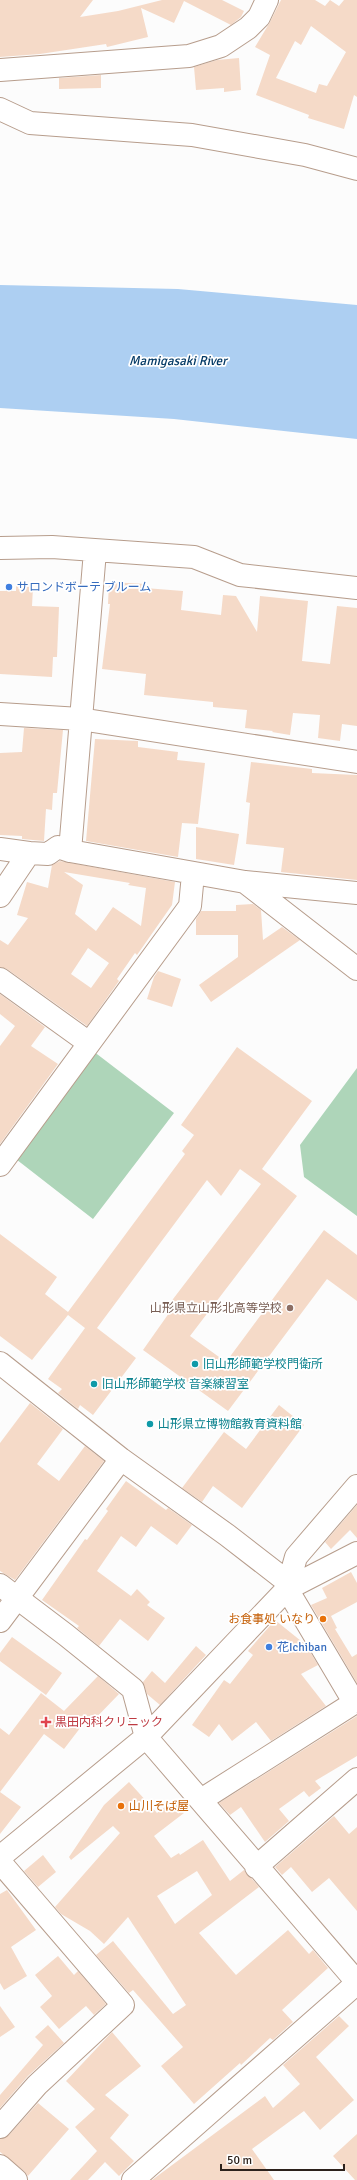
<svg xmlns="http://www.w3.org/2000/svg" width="357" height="2180" font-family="Signika,'Noto Sans JP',sans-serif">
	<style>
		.green { fill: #aed5b9 }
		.water { fill: #adcff2 }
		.building { fill: #f5dac8; fill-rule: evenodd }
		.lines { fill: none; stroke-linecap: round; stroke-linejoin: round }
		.minor-casing { stroke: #b79d8c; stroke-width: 24 }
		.minor { stroke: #fff; stroke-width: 22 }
		.shop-dot { fill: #3f7fe0; stroke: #fff; stroke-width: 1.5 }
		.education-dot { fill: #8d6e63; stroke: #fff; stroke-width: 1.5 }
		.culture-dot { fill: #0f9aa8; stroke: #fff; stroke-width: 1.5 }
		.food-dot { fill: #e8710a; stroke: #fff; stroke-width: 1.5 }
		.health-dot { fill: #e0444e; stroke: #fff; stroke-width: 1.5 }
		.labels { text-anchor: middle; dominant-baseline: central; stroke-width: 3.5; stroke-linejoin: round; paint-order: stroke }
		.shop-label { font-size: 12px; fill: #366cbe; stroke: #fff; text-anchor: start }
		.education-label { font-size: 12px; fill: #785e54; stroke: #fff; text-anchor: end }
		.culture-label { font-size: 12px; fill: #0d838f; stroke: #fff; text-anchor: start }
		.food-label { font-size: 12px; fill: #c56008; stroke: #fff; text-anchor: end }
		.health-label { font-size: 12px; fill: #be3a42; stroke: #fff; text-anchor: start }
		.water-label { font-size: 13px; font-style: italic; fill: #043a66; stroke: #fff }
	</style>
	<rect width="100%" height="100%" fill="#fcfcfc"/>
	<path class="green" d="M93,1051L174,1113L93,1219L12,1156Z
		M357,1068V1216L304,1177L300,1145Z"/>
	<path class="water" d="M0,285L178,289L357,305V439L174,419L0,408Z"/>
	<path class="building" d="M0,0H93L80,17L118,11L162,0H222L244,11L241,17L231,25L184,1L174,23L141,8L148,37L107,47L106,44L40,54L0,57Z
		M281,0H315L325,6L330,0L339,6L344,0H357V97L354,95L344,129L308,118L309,115L256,95L270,55L255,47L270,22ZM311,26L346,52L327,86L319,84L316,93L276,78L295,41L301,45Z
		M239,58L241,90L224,92V88L196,90L194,67L217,60Z
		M101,75V88L59,89V78Z
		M109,582L146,584L145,588L183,591L181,610L221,615L223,595L236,596L257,632L260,596L308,601L302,661L330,664L337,606L357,608V726L342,724L340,741L318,738L320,715L293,713L290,735L272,732L273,731L245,728L247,710L213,707V702L144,695L146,674L102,669L110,604H108Z
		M16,586L33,587L32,606L59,607L57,657H53L52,677L0,674V591H16Z
		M24,728L63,730L57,793H53L52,810L46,809L44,841L22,839V836L0,835V753L22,752Z
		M95,739L138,741V747L178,752L177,760L205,763L198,824L182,823L178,857L86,841Z
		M251,762L312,769V773L357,775V880L281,872L284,848L246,844L250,803L246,802Z
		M196,827L239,834L234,865L196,859Z
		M60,861L175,882L172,905L137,955L135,953L117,979L119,981L87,1026L7,969L0,967V940L8,945L28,918L17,915L27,882L48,888L52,865ZM64,872L130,883L128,885L146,888L141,926L113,907L96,931L75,914L83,885ZM88,948L109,963L91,988L71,974Z
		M253,904L261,910L263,940L282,927L300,940L211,1002L199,985L238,957V935H196V919L201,911H236V905Z
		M158,971L181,979L172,1007L147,999L154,977Z
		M0,994L45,1027L31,1046L58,1064L0,1144V1046L15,1026L0,1014Z
		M237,1047L312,1101L262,1169L297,1196L190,1336L226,1362L324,1230L357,1255V1301L327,1279L228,1411L143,1350L174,1306L170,1303L261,1184L240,1169L221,1196L207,1180L97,1328L136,1358L93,1415L80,1405L78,1409L58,1393L62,1389L48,1379L85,1328L68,1315L32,1360L0,1336V1234L57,1277L45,1294L68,1312L185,1154L182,1151L194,1135L181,1125Z
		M30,1403L63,1429L37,1464L59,1481L85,1446L104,1461L15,1580L0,1571V1443Z
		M279,1405L304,1425L242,1508L213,1486L202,1502L182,1488L224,1432L246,1449Z
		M126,1481L166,1510L168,1508L192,1525L177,1545L151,1526L136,1547L121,1536L97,1571L131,1596L137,1589L150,1602L147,1605L165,1618L148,1641L120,1619L99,1646L77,1628L79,1626L42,1600L85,1539L87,1540L108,1511L106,1509Z
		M357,1505V1538L350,1530L331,1549L325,1542Z
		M351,1572L357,1583V1602L331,1616L337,1628L335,1629L352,1657L357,1654V1683L311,1605L327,1598L322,1588Z
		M275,1620L306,1645L318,1665L301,1674L326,1706L271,1741L256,1722L232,1741L219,1724L209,1737L192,1725L224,1680L230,1684L253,1655L248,1651Z
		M12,1637L62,1673L46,1695L0,1661V1653Z
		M196,1646L206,1655L160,1705L147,1694L143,1682L152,1671L165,1683Z
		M98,1676L119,1694L91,1723L87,1719L64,1749L44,1734L0,1792L21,1807L0,1834V1728L9,1735L41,1693L64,1711Z
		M357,1716V1756L315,1781L321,1788L309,1797L304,1791L279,1809L289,1821L265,1842L241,1807L230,1815L219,1803Z
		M129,1782L157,1813L174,1800L184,1813L154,1836L171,1858L179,1853L180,1855L203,1840L230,1881L244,1870L259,1887L199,1933L236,1975L288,1930L309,1954L313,1950L328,1968L282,2010L293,2022L273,2040L270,2038L241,2065L240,2063L194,2104L161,2066L183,2047L133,1990L129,1993L96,1955L113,1941L173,2014L186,2005L128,1917L104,1944L90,1931L61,1914L55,1907L120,1833L113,1826L71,1860L69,1857L104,1805ZM197,1871L212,1895L175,1924L157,1896Z
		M334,1816L349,1834L357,1827V1911L329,1878L312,1892L291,1867L282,1875L275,1867Z
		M43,1855L56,1872L38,1887L24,1871Z
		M7,1890L36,1930L11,1947L27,1976L4,1990L0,1983V1894Z
		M58,1956L74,1975L78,1971L106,2004L94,2015L86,2006L59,2029L40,2007L52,1996L35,1975Z
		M0,2006L15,2027L0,2037Z
		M339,2016L349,2026L316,2057L354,2100L320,2130L304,2111L252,2149L274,2180H152L265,2096L273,2108L300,2084L283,2065Z
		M48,2025L64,2043L28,2076L0,2108V2095L43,2045L35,2037Z
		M112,2032L141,2066L105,2095L129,2115L110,2138L134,2161L119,2176L105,2162L88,2180H70L97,2151L75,2127L95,2109L66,2081Z
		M38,2103L69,2129L28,2176L24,2171L0,2152V2139L9,2135Z
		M357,2134V2180H355L333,2156Z"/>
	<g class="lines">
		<g class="minor-casing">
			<path id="minor" d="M0,70L189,56L221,46L248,28L259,17L267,0
				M0,109L30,123L192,135L305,155L357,169
				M0,548L52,547L194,557L240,575L357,588
				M0,714L80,719L357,762
				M0,849L29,853
				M70,851L245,882L357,893
				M245,882L357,969
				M0,896L29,853L48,854L58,847L70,851L95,551
				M0,979L89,1043
				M0,1165L190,906L193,874
				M0,1363L121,1459L227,1535L289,1583
				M0,1585L66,1635L133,1689L146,1737L357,1982
				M0,1621L121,1459
				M354,1702L287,1589L296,1557L357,1486
				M201,1800L357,1701
				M0,1857L146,1737L287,1589L357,1553
				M0,1862L123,2005L37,2085L0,2127
				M256,1867L357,1779
				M0,2166L16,2180
				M133,2180L357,1983"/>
		</g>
		<use href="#minor" class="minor"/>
	</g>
	<g class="shop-dot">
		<circle cx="9" cy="587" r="4"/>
		<circle cx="269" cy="1647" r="4"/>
	</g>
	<circle class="education-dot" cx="290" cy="1308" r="4"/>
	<g class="culture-dot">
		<circle cx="195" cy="1364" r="4"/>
		<circle cx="94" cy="1384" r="4"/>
		<circle cx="150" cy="1424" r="4"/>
	</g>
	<g class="food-dot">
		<circle cx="323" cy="1619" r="4"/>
		<circle cx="121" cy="1806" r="4"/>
	</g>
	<path class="health-dot" d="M44 1716h4v4h4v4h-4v4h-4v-4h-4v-4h4z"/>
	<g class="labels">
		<g class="shop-label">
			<text x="17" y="587">サロンドボーテ ブルーム</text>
			<text x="277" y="1647">花Ichiban</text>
		</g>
		<g class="education-label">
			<text x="282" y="1308">山形県立山形北高等学校</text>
		</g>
		<g class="culture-label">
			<text x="203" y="1364">旧山形師範学校門衛所</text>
			<text x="102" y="1384">旧山形師範学校 音楽練習室</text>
			<text x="158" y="1424">山形県立博物館教育資料館</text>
		</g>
		<g class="food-label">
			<text x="315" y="1619">お食事処 いなり</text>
			<text x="129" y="1806" text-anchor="start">山川そば屋</text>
		</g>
		<g class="health-label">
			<text x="55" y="1722">黒田内科クリニック</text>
		</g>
		<g class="water-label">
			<text x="178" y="361">Mamigasaki River</text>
		</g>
	</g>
	<path d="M221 2164v6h123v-6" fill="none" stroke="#2d221c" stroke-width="2"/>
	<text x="227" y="2164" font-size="12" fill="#2d221c" stroke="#ffffff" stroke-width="3" paint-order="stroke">50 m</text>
</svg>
